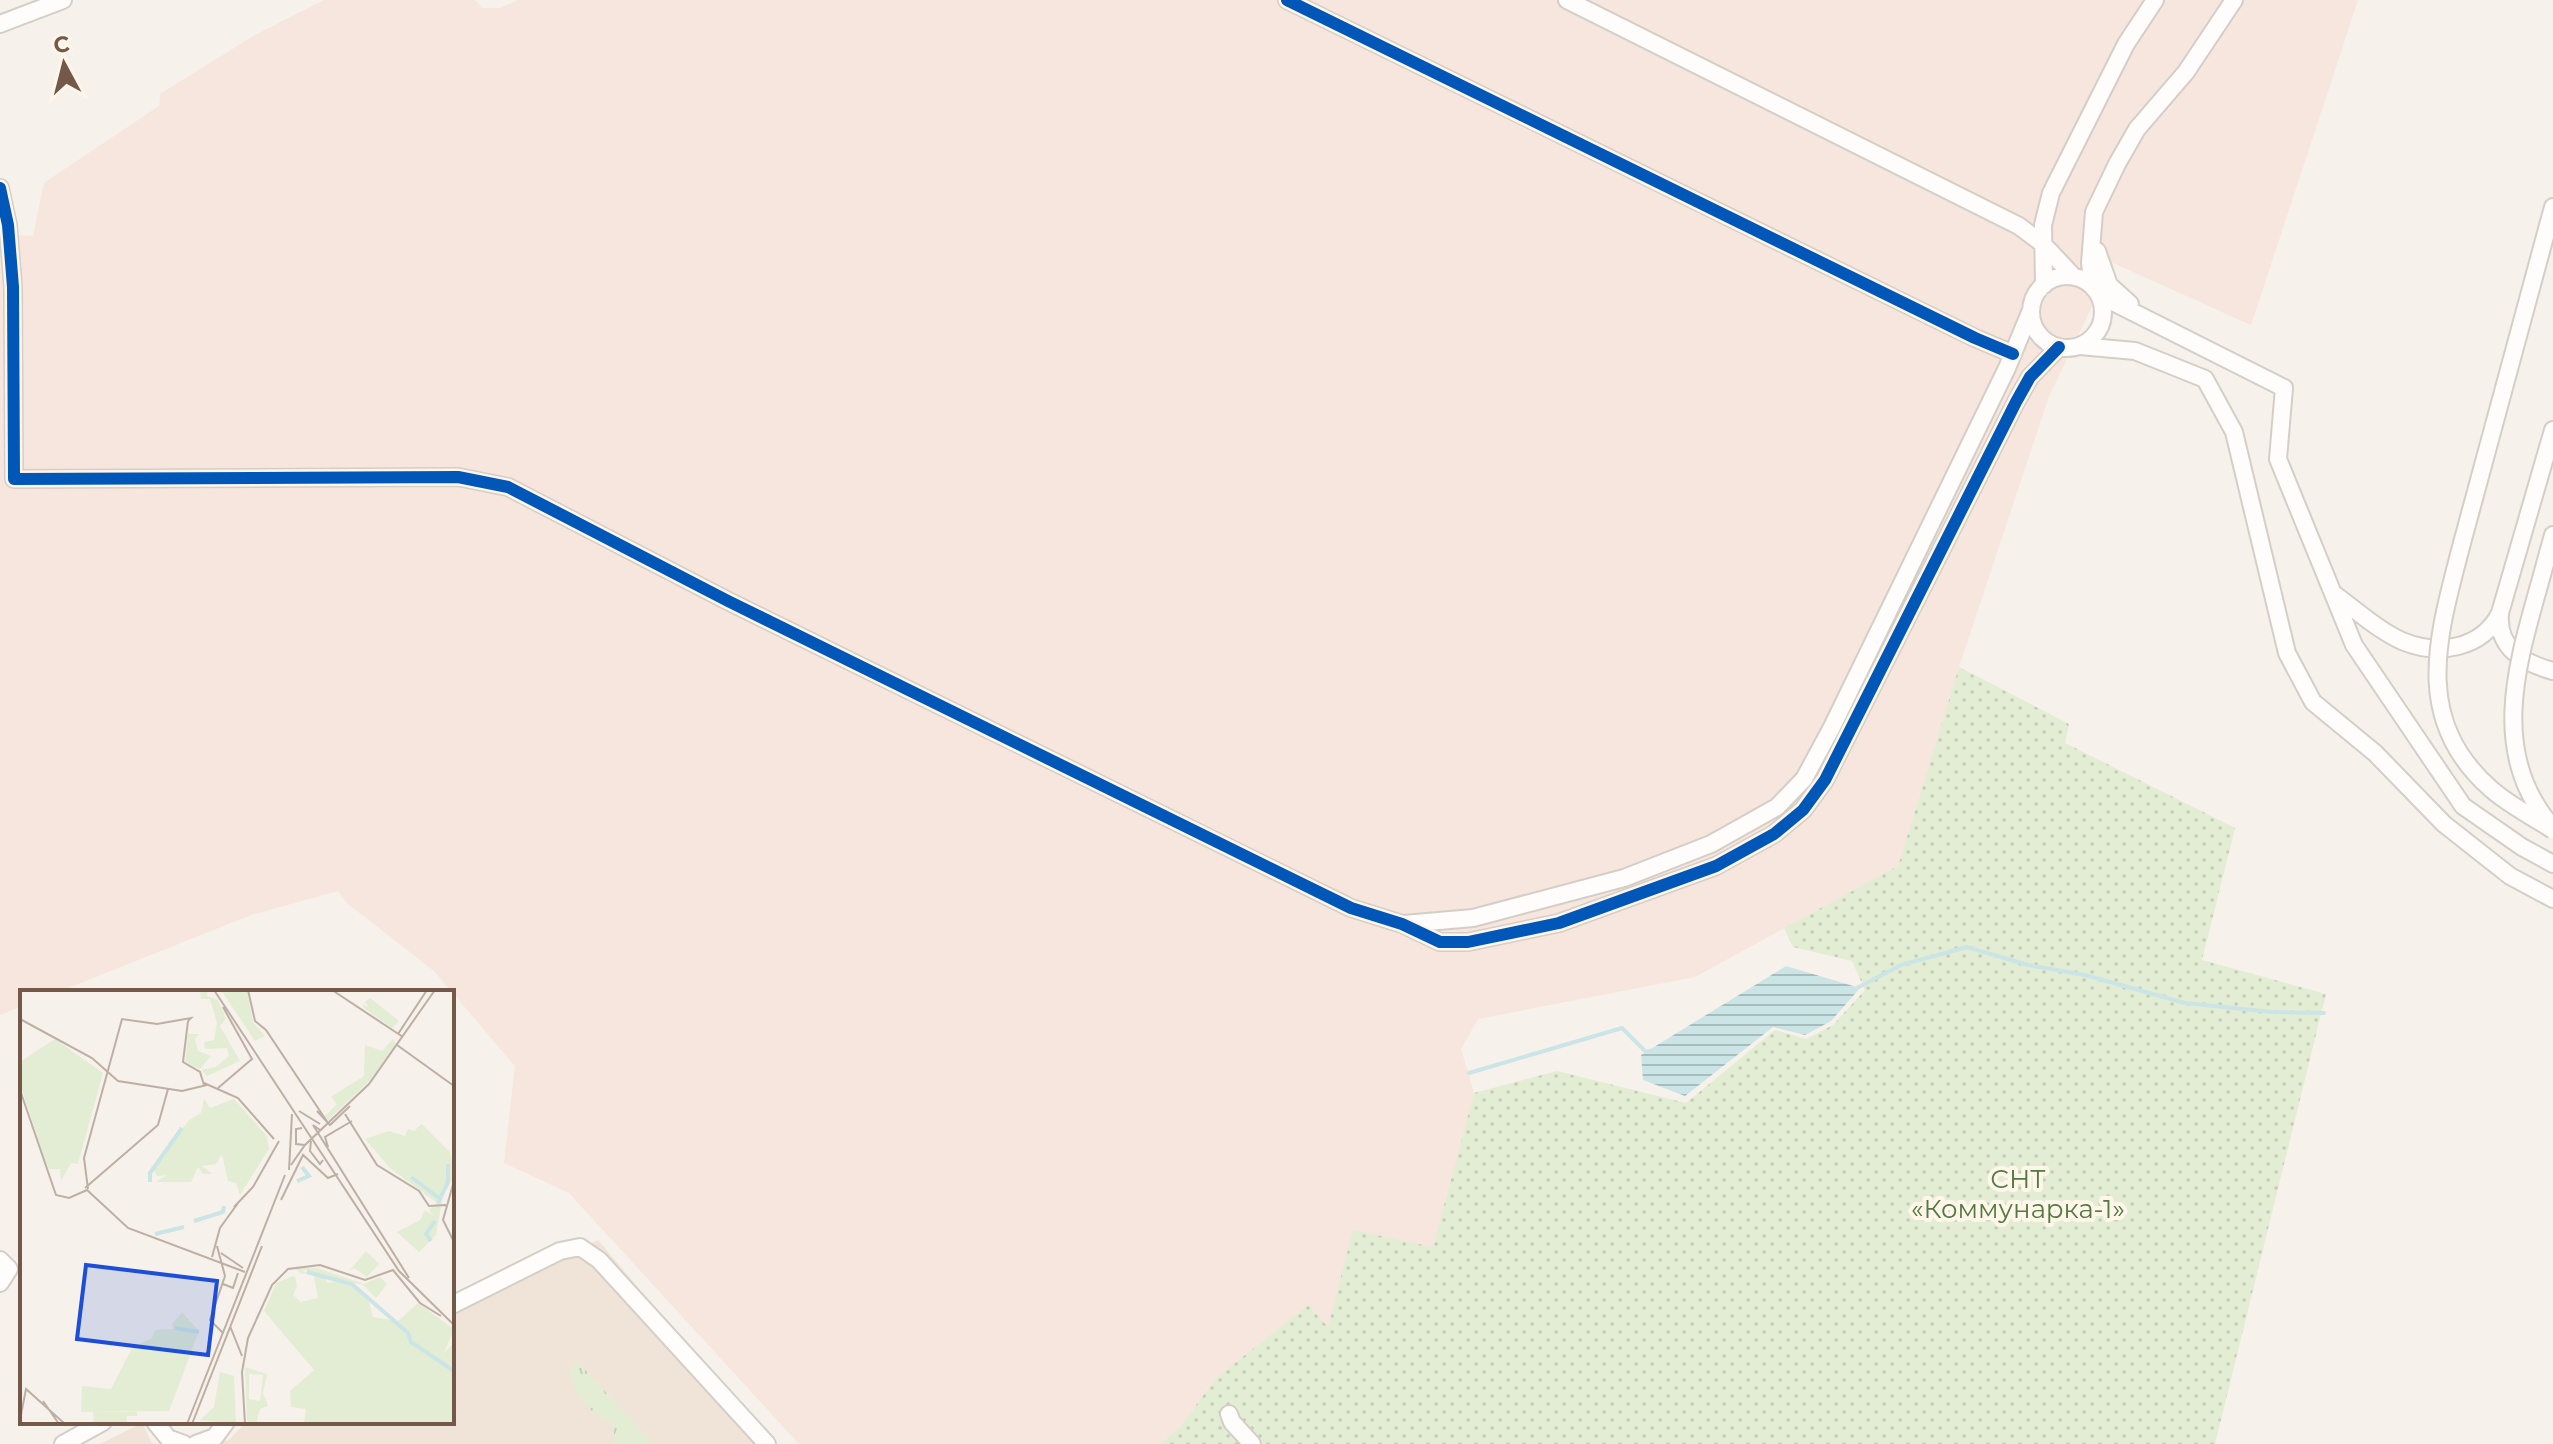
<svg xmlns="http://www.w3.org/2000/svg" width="2553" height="1444" font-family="Montserrat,sans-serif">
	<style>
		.residential { fill: #efe4d7 }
		.commercial { fill: #f6e6dd }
		.grass { fill: url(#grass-tufts) }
		.garden { fill: url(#garden-dots) }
		.water { fill: url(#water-rules) }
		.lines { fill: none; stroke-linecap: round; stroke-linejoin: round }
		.stream { stroke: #cbe4e6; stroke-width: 4 }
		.minor-casing { stroke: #d4cec7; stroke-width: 20 }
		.minor { stroke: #fefdfc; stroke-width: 16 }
		.minor-bridge-casing { stroke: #d4cec7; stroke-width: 20; stroke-linecap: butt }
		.minor-bridge { stroke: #fefdfc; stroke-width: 16 }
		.cycleway-casing { stroke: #fff6ea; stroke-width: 17 }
		.cycleway { stroke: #0057b8; stroke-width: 12 }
		.labels { text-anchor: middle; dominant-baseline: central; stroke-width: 8; stroke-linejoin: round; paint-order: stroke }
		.park-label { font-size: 26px; fill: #537a42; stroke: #fff6ea }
		.inset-river { fill: none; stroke: #cbe4e6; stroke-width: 4 }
		.inset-road { fill: none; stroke: #beafa5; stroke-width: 2 }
		.view { fill: #1d4ed8; fill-opacity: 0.15; stroke: #1d4ed8; stroke-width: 4 }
		.inset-edge { fill: none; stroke: #74584a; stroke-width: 4 }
	</style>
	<defs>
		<pattern id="grass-tufts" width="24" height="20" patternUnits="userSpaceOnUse" patternTransform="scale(2)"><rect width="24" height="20" fill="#e3edd4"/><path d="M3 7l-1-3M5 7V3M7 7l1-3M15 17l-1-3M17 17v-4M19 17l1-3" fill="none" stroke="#c6cdb8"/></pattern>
		<pattern id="garden-dots" width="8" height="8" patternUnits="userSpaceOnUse" patternTransform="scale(2)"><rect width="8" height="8" fill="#e3edd4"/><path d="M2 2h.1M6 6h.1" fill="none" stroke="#c6cdb8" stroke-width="1.8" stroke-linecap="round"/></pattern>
		<pattern id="water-rules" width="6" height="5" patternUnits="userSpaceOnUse" patternTransform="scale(2)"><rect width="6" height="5" fill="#cbe4e6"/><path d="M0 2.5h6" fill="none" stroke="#a9bcbc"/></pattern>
	</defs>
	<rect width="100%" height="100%" fill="#f6f1ea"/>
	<path class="residential" d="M598,1240L770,1444H218L230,1439L246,1422H452V1313Z
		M142,1423L152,1443L156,1444H100Z"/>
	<path class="commercial" d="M324,0H475L482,8H500L518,0H2358L2251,325L2113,263L2049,396L1959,667L1898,866L1695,977L1478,1019L1461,1049L1474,1093L1433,1248L1328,1328L1308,1305L1216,1378L1180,1427L1160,1444H799L569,1193L504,1163L515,1066L434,971L347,903L338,891L251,915L58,992H22V1006L0,1015V234L33,236L44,183L159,106L160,94L255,35Z"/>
	<path class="grass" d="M579,1363L653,1444H614V1427L610,1422L593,1412L581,1400L573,1385L570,1368Z"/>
	<path class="garden" d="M1959,667L2069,724L2065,743L2235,828L2202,960L2326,994L2215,1444H1160L1180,1427L1216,1378L1308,1305L1328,1327L1353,1230L1433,1247L1474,1093L1557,1071L1686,1103L1775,1030L1806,1039L1833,1025L1865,990L1852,961L1793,947L1784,928L1898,866Z"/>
	<path class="water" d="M1786,966L1860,988L1831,1021L1805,1035L1773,1027L1685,1096L1643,1080L1641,1055Z"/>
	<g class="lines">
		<path class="stream" d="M1857,988L1901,965L1967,947L2028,965L2085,975L2185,1003L2272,1012L2324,1013
			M1469,1073L1622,1028L1646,1052L1650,1051"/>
		<g class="minor-casing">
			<path id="minor" d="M1287,0L1975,338L2013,354
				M1567,0L2019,226L2043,244L2074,277
				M0,24L63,0
				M0,188L8,225L13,287L14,479L458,477L508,487L728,601L1351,908L1402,924L1440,942H1468L1559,923L1716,866L1774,834L1803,810L1825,780L2016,402L2030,377L2059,347
				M2097,251L2109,285L2130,304
				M2031 312a36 36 0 1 1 72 0a36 36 0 1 1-72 0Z
				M2044,285L2043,225L2051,193L2126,44L2155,0
				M2093,287L2090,263L2094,212L2117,164L2137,129L2186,72L2234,0
				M2099,295L2284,388L2278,459L2354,645L2463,806L2522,847L2553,864
				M2080,346L2135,351L2205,379L2234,432L2287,653L2313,702L2375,753L2444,824L2510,876L2553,899
				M2462,543L2553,207
				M2545,564L2553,535
				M2334,594C2356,610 2378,630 2402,641C2438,656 2482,649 2500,613L2553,430
				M2500,614C2497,649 2524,663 2553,671
				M1404,924L1473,918L1624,878L1711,844L1777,807L1804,779L1832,727L2007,368L2031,310
				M0,1260L9,1269L0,1283
				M452,1305L560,1251L580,1247L599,1260L767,1444
				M1229,1414L1232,1422L1252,1444
				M155,1422L168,1438L184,1444
				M63,1444L103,1422
				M196,1444L215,1437L226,1422"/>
		</g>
		<use href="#minor" class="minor"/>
		<g class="minor-bridge-casing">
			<path id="minor-bridge" d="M2462,543C2439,633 2410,718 2491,789C2509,805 2533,817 2553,830
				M2545,564C2522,650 2485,745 2549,823"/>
		</g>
		<use href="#minor-bridge" class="minor-bridge"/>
		<g class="cycleway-casing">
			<path id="cycleway" d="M1287,0L1975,338L2013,354
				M0,188L8,225L13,287L14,479L458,477L508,487L728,601L1351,908L1402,924L1440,942H1468L1559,923L1716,866L1774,834L1803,810L1825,780L2016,402L2030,377L2059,347"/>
		</g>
		<use href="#cycleway" class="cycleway"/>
	</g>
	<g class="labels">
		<g class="park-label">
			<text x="2018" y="1179">СНТ<tspan x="2018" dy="30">«Коммунарка-1»</tspan></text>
		</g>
	</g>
	<g transform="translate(20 990)">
		<rect width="434" height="434" fill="#f6f1ea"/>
		<path d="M168,44H179L175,49L178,61L191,66L180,79L165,72ZM373,49L376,54L350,90L308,130L305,126L317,114L311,107L344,86L345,55L362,61ZM398,313L434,339L424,363L434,353V395L429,399L419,394L430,383L408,396L396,390L399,370L381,362L385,352L378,358L365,356L383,347V339L375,334Z" fill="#e3edd4"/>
		<path d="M180,0H188L187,6L198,10L206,29L200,36L220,71L187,86L181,80L196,77L209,66L207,58L185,59L184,52L194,50L197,33L190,9H181ZM201,0H227L233,32L245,46L235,51ZM350,8L379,31L372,38L344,18L343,14L350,18L345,12ZM184,109L190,118L214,109L247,146L249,159L220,205L216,193L208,191L202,164L196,174L182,176L192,184H183L178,177L171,192H136L147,185L137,186L133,178L169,130L181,123ZM402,134L430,162L434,187L423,205L416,245L399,262L377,242L400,230L405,220L413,226L409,219L417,213L370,178L345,149L369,141L385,146L388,139L394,141ZM346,261L359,274L347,287L334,278L329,281ZM280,277L297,278L344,294L360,287L367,294L356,308L343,295L305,285L307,293L322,290L347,306L353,327L389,333L387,346L366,356L379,357L387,349L381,362L404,369L396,389L408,395L431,382L419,394L429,399L434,395V434H284L286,419L271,417L270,401L294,380L244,321L256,293L270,287L275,286L277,296L273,305L281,312L298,308L293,282L280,279L287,283L282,284L275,279ZM225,377L247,384L243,403L248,416L240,419L236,434L227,431ZM229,384L243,385L240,411L229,409ZM200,382L214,386L216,434L180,430L194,417ZM73,422H117V426H107L106,434H74Z" fill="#e3edd4" fill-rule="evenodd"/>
		<path d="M35,49L83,83L58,174L51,173L41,191L40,179H29L26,173L0,94V72Z" fill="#e3edd4"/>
		<path d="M162,322L179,341L149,421L61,422L62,396L91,399L112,358L132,348L135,340L153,339L152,334Z" fill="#e3edd4"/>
		<path class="inset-river" d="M391,187L419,208M277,191L289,186L282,177M130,192V183L162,138M418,213L428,192V174M174,231L203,222L204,216M135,244L164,237M411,251L406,244L415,231M287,282L332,294L388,343L391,352L434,381M155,338L179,342"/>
		<path class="inset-road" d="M194,0L379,281L434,335M228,0L235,31L246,40L308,133M312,0L383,47M0,29L72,68L98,91L162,101L187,95M168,31L163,72L180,82L184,95M378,44L407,0M377,55L434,96M184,93L218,108L254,149M198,98L232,69L203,17M0,100L36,205L49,208L67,200L108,238L225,282M279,121L300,134M297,121L310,135L330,116M325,124L357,175L399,201L409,216L426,215M282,138L276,139V154L285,155M300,140L293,135L389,288M291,151L290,161L300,174L303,170M308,157L305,147L332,131M271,175L285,155L349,94L415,0M269,180L272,124M434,191L423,230L434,252M65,198L138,135L148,99M68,199L64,168L102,29L137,34L171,28L168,31M261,210L283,165L308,188L318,184M214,217L233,197L259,151M197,256L205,286L190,330L203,343M201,263L223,278M192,267L200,238L218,213M203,294L213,298L218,283M210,336L222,366M23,411L39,434M0,430L6,399L45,434M167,434L265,185M172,434L242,256M225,434L222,382L228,348L252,295L268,279L300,275L345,290L373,280L400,313L421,326"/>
		<path class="view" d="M66,275L197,291L188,365L57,349Z"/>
		<rect width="434" height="434" class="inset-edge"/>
	</g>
	<g transform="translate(64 64) rotate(353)" stroke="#fff6ea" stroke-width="6" paint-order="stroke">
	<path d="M0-6L14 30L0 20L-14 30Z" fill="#74584a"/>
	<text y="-12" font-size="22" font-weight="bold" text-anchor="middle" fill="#74584a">С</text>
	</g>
</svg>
